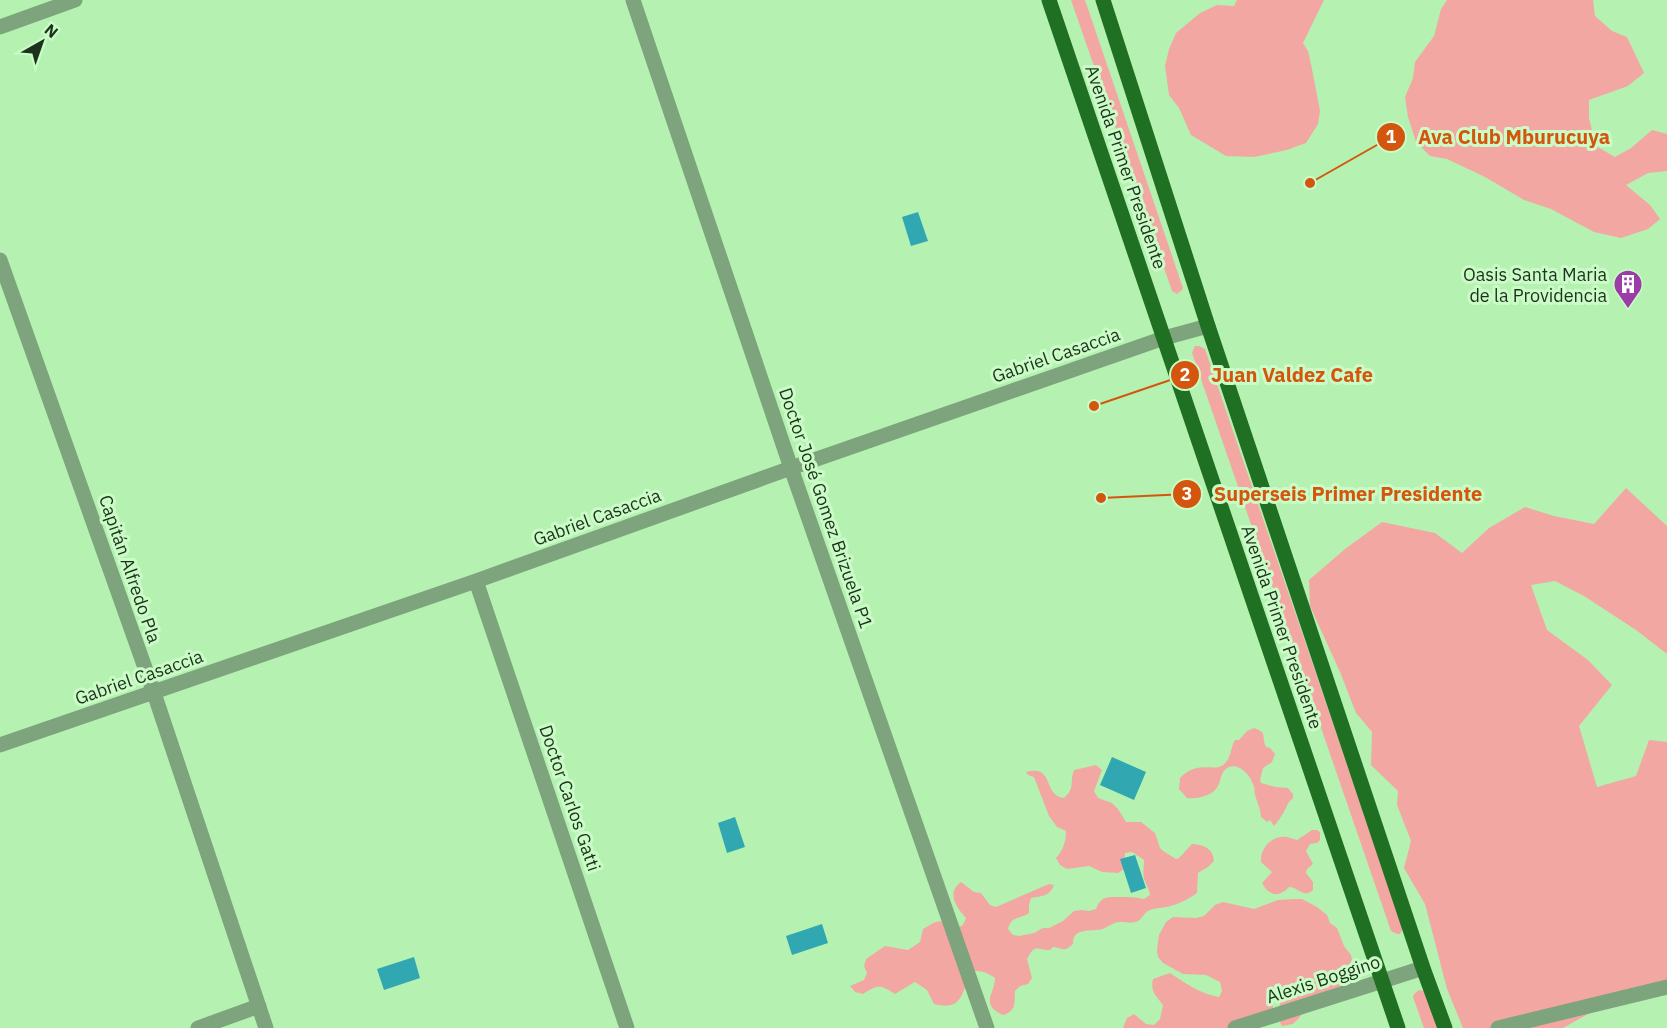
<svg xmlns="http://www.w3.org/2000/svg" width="1667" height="1028" font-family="'IBM Plex Sans',sans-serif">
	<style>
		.green { fill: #f3a7a2 }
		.water { fill: #31a7b1 }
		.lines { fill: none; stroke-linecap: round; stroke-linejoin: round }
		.minor { stroke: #7da47c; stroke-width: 15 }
		.major { stroke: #1f7022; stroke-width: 15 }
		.labels { text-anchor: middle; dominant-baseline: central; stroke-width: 6; stroke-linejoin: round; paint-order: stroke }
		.street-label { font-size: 18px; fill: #1b331a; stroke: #cbfcc8 }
		.poi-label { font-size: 18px; fill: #1b331a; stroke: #cbfcc8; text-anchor: end }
		.leader { fill: none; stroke: #d4550d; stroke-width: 2 }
		.callout-dot { fill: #d4550d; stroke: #cbfcc8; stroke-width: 2 }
		.mark-label { font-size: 18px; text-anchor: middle; font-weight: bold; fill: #fff }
		.callout-label { font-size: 20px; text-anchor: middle; font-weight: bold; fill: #d4550d; stroke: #cbfcc8; stroke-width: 6; stroke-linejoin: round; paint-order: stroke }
	</style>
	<rect width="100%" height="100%" fill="#b5f2b2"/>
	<path class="green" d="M1071,0H1085L1183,288L1182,290L1177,294L1172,291Z
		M1237,0H1324L1303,43L1308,51L1311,64L1320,111L1318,124L1306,143L1287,150L1254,157L1226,156L1191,135L1179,108L1169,95L1165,66L1169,49L1176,33L1200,13L1217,5L1234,6Z
		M1447,0H1593L1595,16L1612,31L1627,37L1644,73L1628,86L1589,100V118L1596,146L1615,157L1631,148L1652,130L1667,134V171L1648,173L1626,185L1650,205L1660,219L1648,229L1621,238L1594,232L1551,209L1524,200L1485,177L1447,159L1430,156L1416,142L1408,117L1405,97L1413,78L1415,62L1434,36L1441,9Z
		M1195,346H1199L1205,349L1403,928L1400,934H1397L1391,931L1192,353Z
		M1626,488L1667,526V654L1636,630L1584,596L1555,581L1531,585L1547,630L1588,660L1612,685L1579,726L1597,787L1636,776L1649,740L1667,742V984L1654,987L1590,1013L1563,1028H1463L1447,989L1425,904L1404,868L1411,841L1397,805L1398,791L1371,765L1372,732L1356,713L1340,672L1310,606L1309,580L1345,549L1382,522L1435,533L1462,553L1489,528L1525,507L1554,516L1594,524Z
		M1254,728C1268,733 1261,736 1266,747L1270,748L1275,754L1272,762L1263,768L1260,780L1261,783L1276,787L1288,788L1293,794V798C1288,802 1288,804 1285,810C1283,814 1277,823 1274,826L1270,820L1267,822L1261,817C1260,807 1258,805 1255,795C1254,793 1255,789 1254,787C1252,777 1239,761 1227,768C1221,772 1221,779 1219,784C1214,796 1198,799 1187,798L1179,789L1180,778C1197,760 1215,772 1223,765C1232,758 1230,748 1235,740H1239L1247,731Z
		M1096,765L1102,770L1094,791L1098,798L1112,803L1118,809L1126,822H1141L1155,833L1160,848L1163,851L1176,859L1179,858L1192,844C1204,845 1213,848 1214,861L1208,867L1198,873L1197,893C1189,899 1177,905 1167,907C1161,908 1153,908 1148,911C1144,913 1142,919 1138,921C1133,924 1126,922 1120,922C1113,922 1109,927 1102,929C1092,932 1072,927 1073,944C1063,953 1064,948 1053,947L1050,950C1035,949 1035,944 1027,959L1032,978L1028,984L1020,986L1015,991C1014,1003 1017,1011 1003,1015C979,1004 995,994 995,978C987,972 982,971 974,971C960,990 965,1012 934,1004L927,990L915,982L895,994C880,985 879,984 863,994L855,992L850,986L864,980L867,973L864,966L866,959L885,946L908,950L920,942L923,929C939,920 939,918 956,928L963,925L966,918C956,907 946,893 961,882L974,892L981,893L990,905L996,907L1049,884L1054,885C1050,896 1042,896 1031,898L1029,905V913C1019,920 1012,915 1008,929L1013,935L1019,936L1034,933L1043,928H1049L1063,921L1074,911L1082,910L1089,911L1096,909C1101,896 1107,897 1119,897C1128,897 1135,897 1144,899L1150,895C1149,888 1147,887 1145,881C1142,875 1144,867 1144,860L1132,852L1125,853L1124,869L1118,873L1102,872L1089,866L1067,869L1060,865L1056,858C1063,850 1066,842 1066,831L1057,827L1049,816L1034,777L1028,775L1026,772C1055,764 1042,795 1064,798C1076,787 1069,783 1074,770Z
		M1312,830H1317L1320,832V840L1317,843L1310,844L1306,851L1313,864L1307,869L1306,873L1313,882V890C1303,899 1299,887 1289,887C1279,898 1269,896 1262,883L1272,872L1261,862C1260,848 1272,835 1287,837C1290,838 1294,839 1297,840Z
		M1294,899H1302L1317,907L1327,915L1330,923L1337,928L1344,946L1351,955L1352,959L1349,967L1351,978L1350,983L1342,991L1316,998L1298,1019L1293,1024L1282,1026C1275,1015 1284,998 1279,985L1274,986L1272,993L1273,1008L1257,1028H1123L1127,1018L1134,1014L1146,1024L1154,1025L1160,1019L1163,1005C1156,995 1150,992 1153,979L1170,973C1185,983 1201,994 1219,997L1222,991L1220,982L1206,975L1183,974L1163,963L1158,957L1157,950L1159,935L1166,922L1173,917L1196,918L1204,916L1215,905L1223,902L1254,909L1278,900Z
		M1419,990L1424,991L1438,1028H1424L1413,997L1414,994Z"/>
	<path class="water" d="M918,212L928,241L911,246L902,217Z
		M1112,757L1146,772L1134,800L1100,785Z
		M735,817L745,847L727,853L718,823Z
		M1135,855L1146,888L1131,893L1120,859Z
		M822,924L828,943L792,955L786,936Z
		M414,957L420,978L384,990L377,969Z"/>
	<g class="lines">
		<path class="minor" d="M633,0L791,468L987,1028
			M0,27L75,0
			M0,260L154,693L266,1028
			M476,581L627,1028
			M0,745L476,581L791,468L1164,338L1208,326
			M198,1028L259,1006
			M1235,1028L1423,968
			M1498,1028L1667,987"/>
		<path class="major" d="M1049,0L1398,1028
			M1103,0L1208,326L1423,968L1445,1028"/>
	</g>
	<defs>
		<g id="building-pin" transform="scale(1.5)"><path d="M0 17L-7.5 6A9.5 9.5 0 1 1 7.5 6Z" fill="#9b3da6" stroke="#cbfcc8"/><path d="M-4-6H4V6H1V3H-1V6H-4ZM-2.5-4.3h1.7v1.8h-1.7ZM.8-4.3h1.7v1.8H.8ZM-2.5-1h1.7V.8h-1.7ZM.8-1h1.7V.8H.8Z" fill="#fff"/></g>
	</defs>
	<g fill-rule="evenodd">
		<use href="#building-pin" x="1628" y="284"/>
	</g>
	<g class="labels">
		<g class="street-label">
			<text transform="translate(1126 167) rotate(71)">Avenida Primer Presidente</text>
			<text transform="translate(1056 355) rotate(-19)">Gabriel Casaccia</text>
			<text transform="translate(826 508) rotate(71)">Doctor José Gomez Brizuela P1</text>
			<text transform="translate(597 517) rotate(-20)">Gabriel Casaccia</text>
			<text transform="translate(130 569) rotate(71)">Capitán Alfredo Pla</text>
			<text transform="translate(1282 627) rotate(71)">Avenida Primer Presidente</text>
			<text transform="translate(139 677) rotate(-19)">Gabriel Casaccia</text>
			<text transform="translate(570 798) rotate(71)">Doctor Carlos Gatti</text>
			<text transform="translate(1323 979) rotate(-18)">Alexis Boggino</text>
		</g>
		<g class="poi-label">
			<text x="1607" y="274">Oasis Santa Maria<tspan x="1607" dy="21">de la Providencia</tspan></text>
		</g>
	</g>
	<path class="leader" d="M1310 183L1391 137M1094 406L1185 375M1101 498L1187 494"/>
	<g class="callout-dot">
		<circle cx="1310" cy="183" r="6"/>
		<circle cx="1094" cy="406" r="6"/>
		<circle cx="1101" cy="498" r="6"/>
		<circle cx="1391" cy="137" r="15"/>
		<circle cx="1185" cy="375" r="15"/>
		<circle cx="1187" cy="494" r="15"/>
	</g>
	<g class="mark-label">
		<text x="1391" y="143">1</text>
		<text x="1185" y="381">2</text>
		<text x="1187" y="500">3</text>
	</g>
	<g class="callout-label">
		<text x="1514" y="144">Ava Club Mburucuya</text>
		<text x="1292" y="382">Juan Valdez Cafe</text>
		<text x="1348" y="501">Superseis Primer Presidente</text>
	</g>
	<g transform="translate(42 42) rotate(40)" stroke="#cbfcc8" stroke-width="4.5" paint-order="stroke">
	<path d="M0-4.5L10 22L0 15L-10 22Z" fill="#1b331a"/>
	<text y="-9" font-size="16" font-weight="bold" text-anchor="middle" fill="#1b331a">N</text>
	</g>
</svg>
